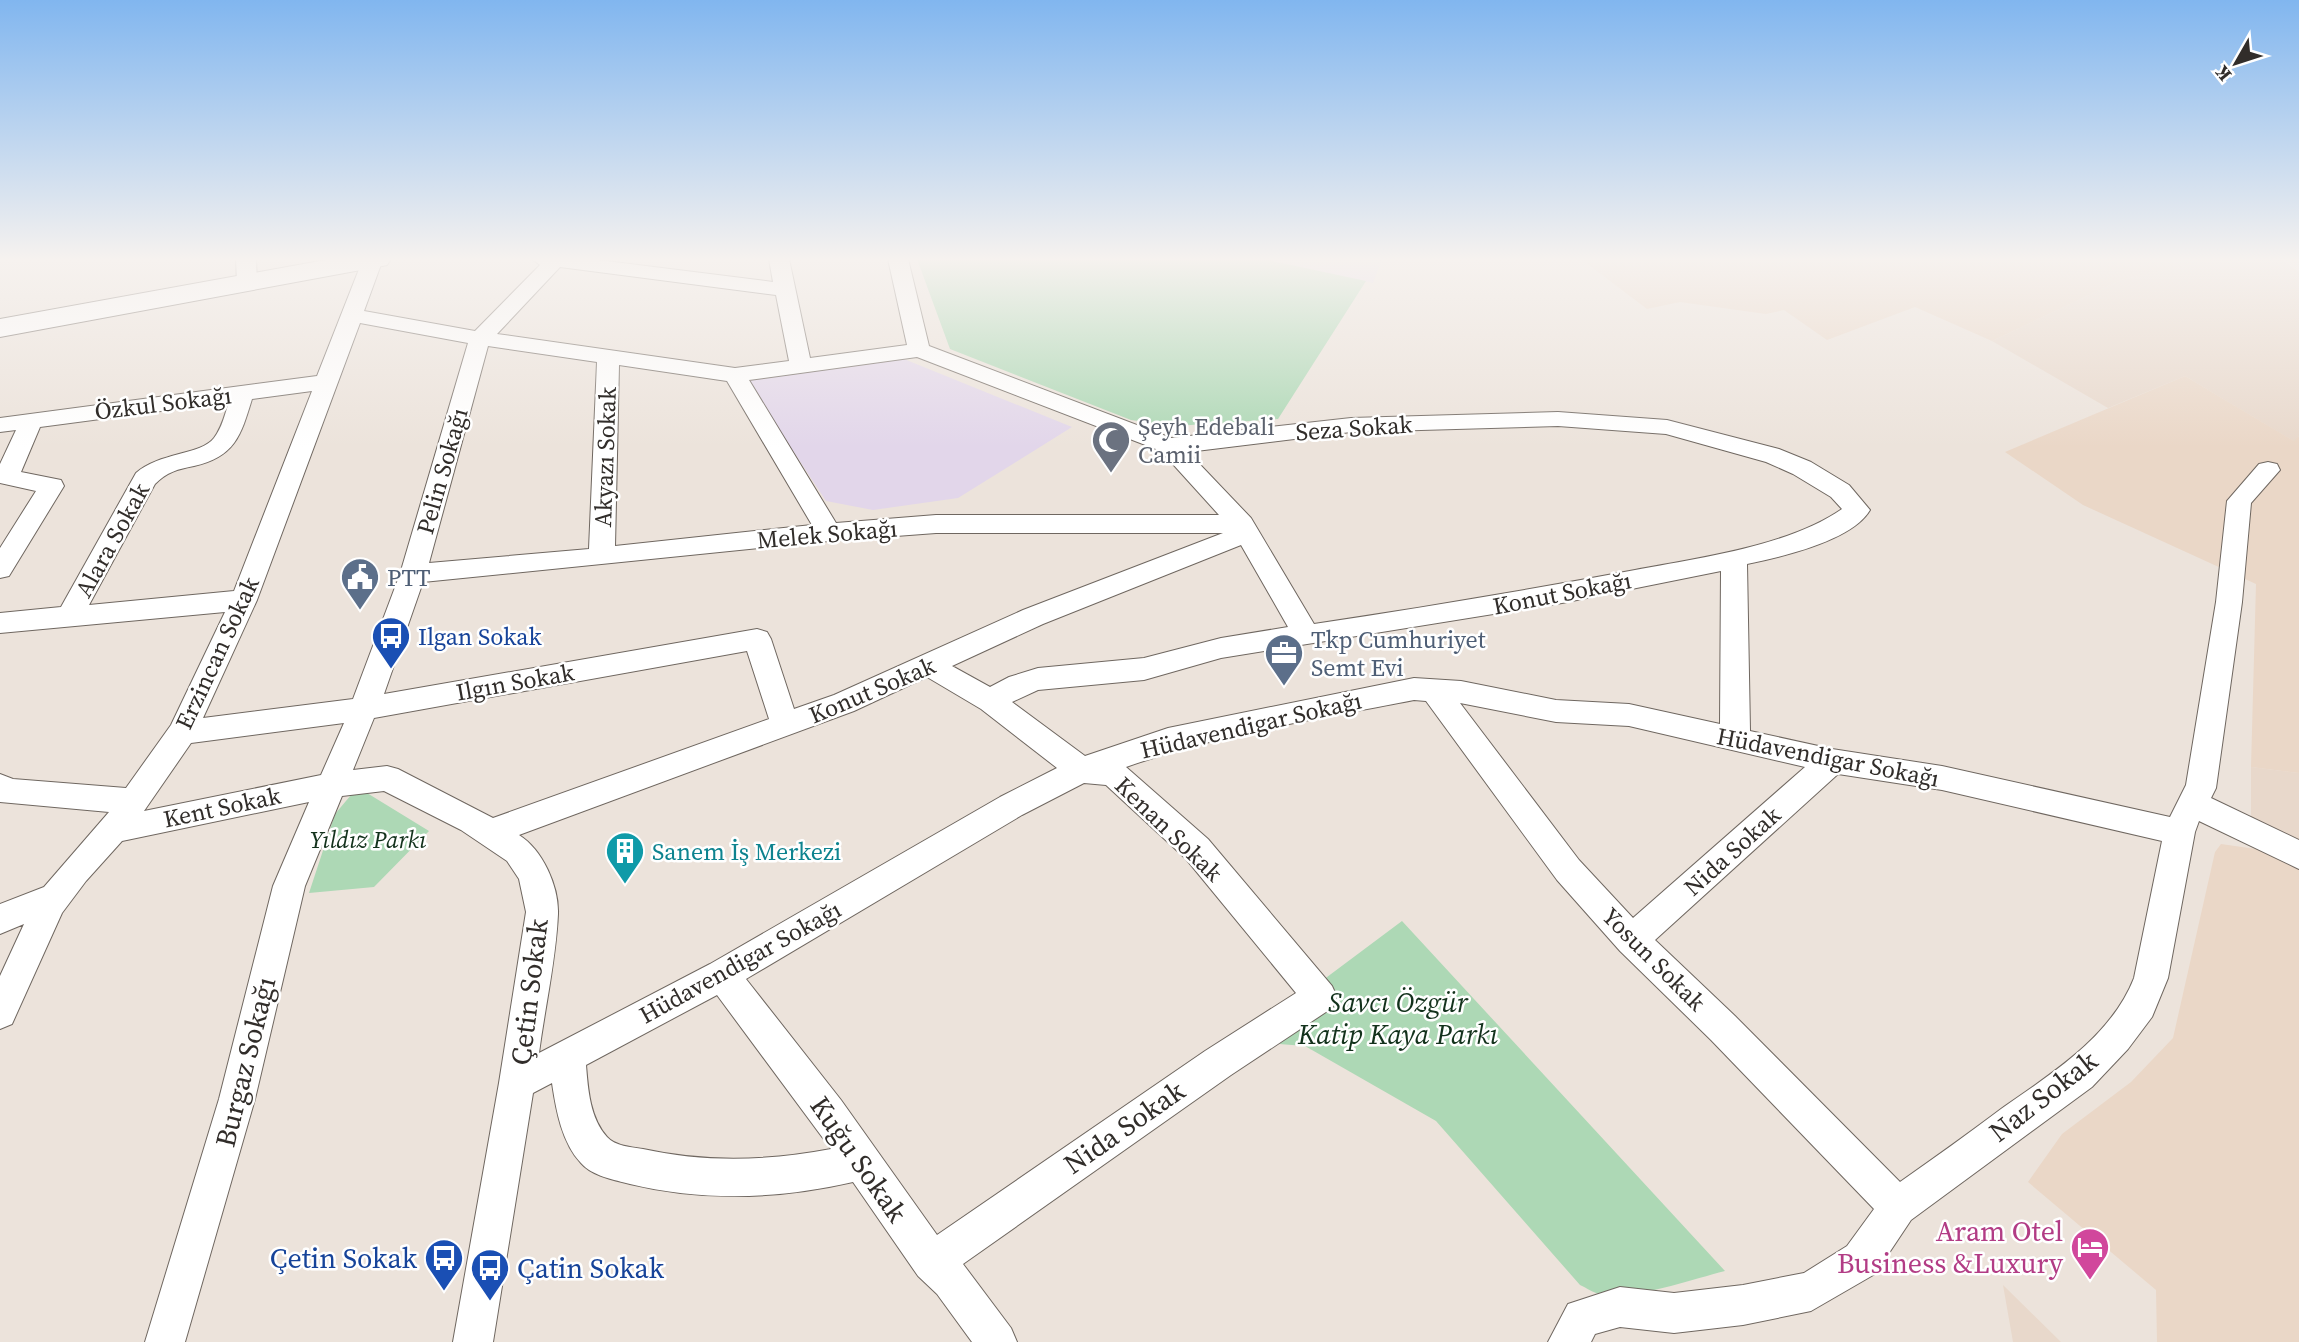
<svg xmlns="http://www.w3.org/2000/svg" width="2299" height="1342" font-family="'Source Serif 4',serif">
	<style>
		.built { fill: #e8d8cb }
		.industrial { fill: #ead7c7 }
		.education { fill: #e2d6ea }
		.green { fill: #add8b5 }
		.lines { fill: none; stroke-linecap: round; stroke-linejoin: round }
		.street-casing { stroke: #6f6760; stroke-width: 2 }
		.secondary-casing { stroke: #6f6760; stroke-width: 2 }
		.street { fill: #fff; fill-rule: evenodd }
		.secondary { fill: #fff; fill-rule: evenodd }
		.labels { text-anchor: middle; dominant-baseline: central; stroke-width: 5; stroke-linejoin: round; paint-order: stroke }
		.street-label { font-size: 24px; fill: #312d2a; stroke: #fff }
		.worship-label { font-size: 24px; fill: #5b616d; stroke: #fff; text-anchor: start }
		.service-label { font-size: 24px; fill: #4e5e75; stroke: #fff; text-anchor: start }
		.transit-label { font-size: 24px; fill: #164399; stroke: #fff; text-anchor: start }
		.park-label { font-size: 24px; font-style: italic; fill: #13321c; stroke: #fff }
		.culture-label { font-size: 24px; fill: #0d838f; stroke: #fff; text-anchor: start }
		.near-street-label { font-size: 28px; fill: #312d2a; stroke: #fff }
		.near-park-label { font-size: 28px; font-style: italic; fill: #13321c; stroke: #fff }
		.near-hotel-label { font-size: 28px; fill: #b23c85; stroke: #fff; text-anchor: end }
		.near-transit-label { font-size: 28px; fill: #164399; stroke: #fff; text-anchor: end }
	</style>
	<rect width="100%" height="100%" fill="#ece3db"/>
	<path class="built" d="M2217,259H2280L2299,272V436L2295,442L2185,376L2108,408L1992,341L2121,280Z
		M2251,767L2299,773V842L2251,821Z
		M2003,1285L2061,1342H2013Z"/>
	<path class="industrial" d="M1581,259H2217L2121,280L1992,341L1915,307L1827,340L1784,310L1766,314L1680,302L1647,309Z
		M2185,376L2294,441L2299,436V773L2251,767L2256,584L2083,505L2005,452Z
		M2221,844L2263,850L2299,868V1342H2157L2156,1290L2028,1182L2062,1134L2131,1082L2173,1038L2215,852Z"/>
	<path class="education" d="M1263,259H1382L1373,283Z
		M899,357L1072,427L958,498L873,510L826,501L747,381Z"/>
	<path class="green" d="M917,259H1263L1366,281L1278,419L1176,426L1131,420L950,349Z
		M367,793L429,831L374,887L309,893L335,814L351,795Z
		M1402,921L1725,1271C1689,1280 1636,1300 1600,1294C1593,1293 1587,1288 1580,1285L1436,1121L1305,1046L1279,1044L1331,1003L1315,986Z"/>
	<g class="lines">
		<g class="street-casing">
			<path id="street" d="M236,259H256L257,284L254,288H240L237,284Z
				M363,259H383L364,311L475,331L540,265L532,259H590L773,282L769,259H789L810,358L907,345L888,259H908L929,346L1171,438L1351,418L1558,412L1667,420L1779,449L1811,462L1849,485L1870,510C1852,541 1781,557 1747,564L1750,731L1832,749L1942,766L2170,817L2186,785L2216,602L2227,501L2259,464L2268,462L2277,464L2280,470L2251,503L2242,602L2216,788L2211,798L2299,840V869L2199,821L2195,832L2168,978L2152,1017L2128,1049L2092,1087L1911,1220L1875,1274L1811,1311L1743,1325L1674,1333L1620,1327L1595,1334L1591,1342H1548L1568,1304L1620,1287L1674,1293L1743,1285L1804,1273L1847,1246L1874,1209L1711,1040L1620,951L1557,880L1426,701L1414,700C1317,719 1219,734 1126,767L1208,839L1332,986L1337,997L1332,1008L1231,1075L963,1264L1011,1328L1017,1342H972L937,1294L918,1276L853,1182C779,1199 705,1202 630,1184C615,1180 592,1176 581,1163C562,1143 556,1110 552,1083L533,1093L493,1342H453L499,1083L526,912L519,879L507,861L461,830L384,791L342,796L305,886L255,1099L185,1342H145L219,1099L273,886L309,802L122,841L86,881L62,913L12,1024L0,1029V976L24,924L0,934V904L44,887L109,812L0,802V774L13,779L126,788L171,725L225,612L0,633V613L61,607L136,473C160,452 201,455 214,438C222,428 225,414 229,402L40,427L21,472L61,480L64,486L9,576L0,578V548L36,491L0,483V464L16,430L0,432V418L317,376ZM560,267L776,295L789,361L735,368L497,334ZM360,323L468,343L400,574L353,699L203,718L257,600ZM488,346L597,362L589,549L429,563ZM917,357L1161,451L1219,515H936L836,523L749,380ZM619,365L727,381L812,525L615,546ZM312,391L234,591L89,605L155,484C167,472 178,469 194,466C235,457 241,435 252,399ZM1558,426L1666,434L1766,462L1793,474L1831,497L1842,509C1789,546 1699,558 1635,570C1528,590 1421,608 1314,624L1251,518L1188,452L1351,432ZM936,533H1223L1023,610L834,695L794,709L771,639L767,632L757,629L384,694L423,582L829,541ZM1241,545L1288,627L1221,638L1144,658L1038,668L1009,677L990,687L952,666L1043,624ZM1721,571L1720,724L1629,704L1556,700L1461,681L1414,678L1168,728L1085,756L1012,702L1038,690L1144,680L1221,658L1562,603ZM747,651L769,719L493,818L398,769L387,766L353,770L374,718ZM927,677L981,709L1057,768L1000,797L710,964L539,1053C545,1007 556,960 558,914C559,887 543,850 519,835L854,711ZM1460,703L1556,722L1629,726L1805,767L1633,918L1579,860ZM344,723L321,775L144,811L191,743ZM1838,774L1942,790L2162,841L2134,978C2111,1037 2051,1074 2001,1109C1968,1134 1934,1158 1900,1182L1735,1016L1655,940ZM1084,783L1106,785L1186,859L1296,993L1205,1051L937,1235L841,1100L746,979L1022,815ZM717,995L831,1149C768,1161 706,1163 643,1149C631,1147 615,1146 607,1137C590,1118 588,1090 586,1065Z"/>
		</g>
		<g class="secondary-casing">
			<path id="secondary" d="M331,259H391L387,265L377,267L0,337V319Z"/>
		</g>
		<use href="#street" class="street"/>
		<use href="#secondary" class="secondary"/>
	</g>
	<linearGradient id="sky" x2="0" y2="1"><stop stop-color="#81b6ef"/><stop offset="0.58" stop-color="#f6f2ef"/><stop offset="1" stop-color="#f6f2ef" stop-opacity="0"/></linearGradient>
	<rect width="2299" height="447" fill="url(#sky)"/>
	<defs>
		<g id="mosque-pin" transform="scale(2.0125)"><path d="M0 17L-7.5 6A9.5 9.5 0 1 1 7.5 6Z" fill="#6b7280" stroke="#fff"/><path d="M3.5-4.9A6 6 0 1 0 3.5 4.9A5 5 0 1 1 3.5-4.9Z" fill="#fff"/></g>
		<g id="civic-pin" transform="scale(2.0125)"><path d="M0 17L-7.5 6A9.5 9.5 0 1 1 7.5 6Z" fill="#5c6f8a" stroke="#fff"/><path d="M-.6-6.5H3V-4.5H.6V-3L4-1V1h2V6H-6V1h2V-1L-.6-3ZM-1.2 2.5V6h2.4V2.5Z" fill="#fff"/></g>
		<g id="bus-pin" transform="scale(2.0125)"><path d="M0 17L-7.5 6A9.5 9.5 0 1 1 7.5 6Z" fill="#1a4fb4" stroke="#fff"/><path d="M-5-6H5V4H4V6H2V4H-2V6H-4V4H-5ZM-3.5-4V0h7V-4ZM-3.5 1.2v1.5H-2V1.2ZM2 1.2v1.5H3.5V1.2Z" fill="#fff"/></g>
		<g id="office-pin" transform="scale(2.0125)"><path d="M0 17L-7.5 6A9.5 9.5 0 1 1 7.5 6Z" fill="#5c6f8a" stroke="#fff"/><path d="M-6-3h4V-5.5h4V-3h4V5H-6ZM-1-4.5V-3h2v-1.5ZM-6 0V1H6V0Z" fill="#fff"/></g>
		<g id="building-pin" transform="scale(2.0125)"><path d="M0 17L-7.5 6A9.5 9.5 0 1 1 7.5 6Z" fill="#0f9aa8" stroke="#fff"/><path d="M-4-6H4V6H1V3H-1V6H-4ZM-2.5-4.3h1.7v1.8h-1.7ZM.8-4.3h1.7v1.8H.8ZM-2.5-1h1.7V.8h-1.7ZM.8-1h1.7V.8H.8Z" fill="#fff"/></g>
		<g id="hotel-pin" transform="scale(2.0125)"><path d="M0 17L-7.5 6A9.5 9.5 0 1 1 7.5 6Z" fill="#d1479c" stroke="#fff"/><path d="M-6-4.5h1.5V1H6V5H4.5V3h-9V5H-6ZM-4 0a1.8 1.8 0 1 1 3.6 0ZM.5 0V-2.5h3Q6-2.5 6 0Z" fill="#fff"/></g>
	</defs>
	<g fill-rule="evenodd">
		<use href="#mosque-pin" x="1111" y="440"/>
		<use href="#civic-pin" x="360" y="577"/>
		<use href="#bus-pin" x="391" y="636"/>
		<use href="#office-pin" x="1284" y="653"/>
		<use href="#building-pin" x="625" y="851"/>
		<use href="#hotel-pin" x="2090" y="1247"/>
		<use href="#bus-pin" x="444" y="1258"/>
		<use href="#bus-pin" x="490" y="1268"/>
	</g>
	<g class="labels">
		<g class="street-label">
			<text transform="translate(163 403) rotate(-7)">Özkul Sokağı</text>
			<text transform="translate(1354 428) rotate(-4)">Seza Sokak</text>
			<text transform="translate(605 457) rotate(-88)">Akyazı Sokak</text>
			<text transform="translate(442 471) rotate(-74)">Pelin Sokağı</text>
			<text transform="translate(827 534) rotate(-5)">Melek Sokağı</text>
			<text transform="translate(112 540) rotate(-61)">Alara Sokak</text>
			<text transform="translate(1562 593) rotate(-11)">Konut Sokağı</text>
			<text transform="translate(217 653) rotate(-65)">Erzincan Sokak</text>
			<text transform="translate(515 682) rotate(-10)">Ilgın Sokak</text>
			<text transform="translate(872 690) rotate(-23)">Konut Sokak</text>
			<text transform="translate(1251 725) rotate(-13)">Hüdavendigar Sokağı</text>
			<text transform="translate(1828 757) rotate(11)">Hüdavendigar Sokağı</text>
			<text transform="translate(222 807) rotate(-12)">Kent Sokak</text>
			<text transform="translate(1169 829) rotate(44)">Kenan Sokak</text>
			<text transform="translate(1732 851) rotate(-42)">Nida Sokak</text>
			<text transform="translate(1654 959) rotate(45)">Yosun Sokak</text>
			<text transform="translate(740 962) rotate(-29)">Hüdavendigar Sokağı</text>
		</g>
		<g class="worship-label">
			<text x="1138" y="426">Şeyh Edebali<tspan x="1138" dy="28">Camii</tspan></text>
		</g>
		<g class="service-label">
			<text x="387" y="577">PTT</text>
			<text x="1311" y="639">Tkp Cumhuriyet<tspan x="1311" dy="28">Semt Evi</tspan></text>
		</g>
		<g class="transit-label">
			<text x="418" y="636">Ilgan Sokak</text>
		</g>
		<g class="park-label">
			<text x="368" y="839">Yıldız Parkı</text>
		</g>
		<g class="culture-label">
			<text x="652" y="851">Sanem İş Merkezi</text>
		</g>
		<g class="near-street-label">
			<text transform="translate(529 992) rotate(-83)">Çetin Sokak</text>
			<text transform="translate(245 1062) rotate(-76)">Burgaz Sokağı</text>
			<text transform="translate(2043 1096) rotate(-38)">Naz Sokak</text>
			<text transform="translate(1124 1127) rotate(-35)">Nida Sokak</text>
			<text transform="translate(859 1159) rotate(55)">Kuğu Sokak</text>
		</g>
		<g class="near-park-label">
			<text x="1398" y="1002">Savcı Özgür<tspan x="1398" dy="32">Katip Kaya Parkı</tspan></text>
		</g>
		<g class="near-hotel-label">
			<text x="2063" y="1231">Aram Otel<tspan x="2063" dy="32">Business &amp;Luxury</tspan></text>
		</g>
		<g class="near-transit-label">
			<text x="417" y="1258">Çeti̇n Sokak</text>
			<text x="517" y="1268" text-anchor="start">Çatin Sokak</text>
		</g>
	</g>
	<g transform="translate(2236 63) rotate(231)" stroke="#ffffff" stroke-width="5" paint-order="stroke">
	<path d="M0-5L12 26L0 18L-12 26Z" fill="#312d2a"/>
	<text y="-10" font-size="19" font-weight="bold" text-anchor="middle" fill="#312d2a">K</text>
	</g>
</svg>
